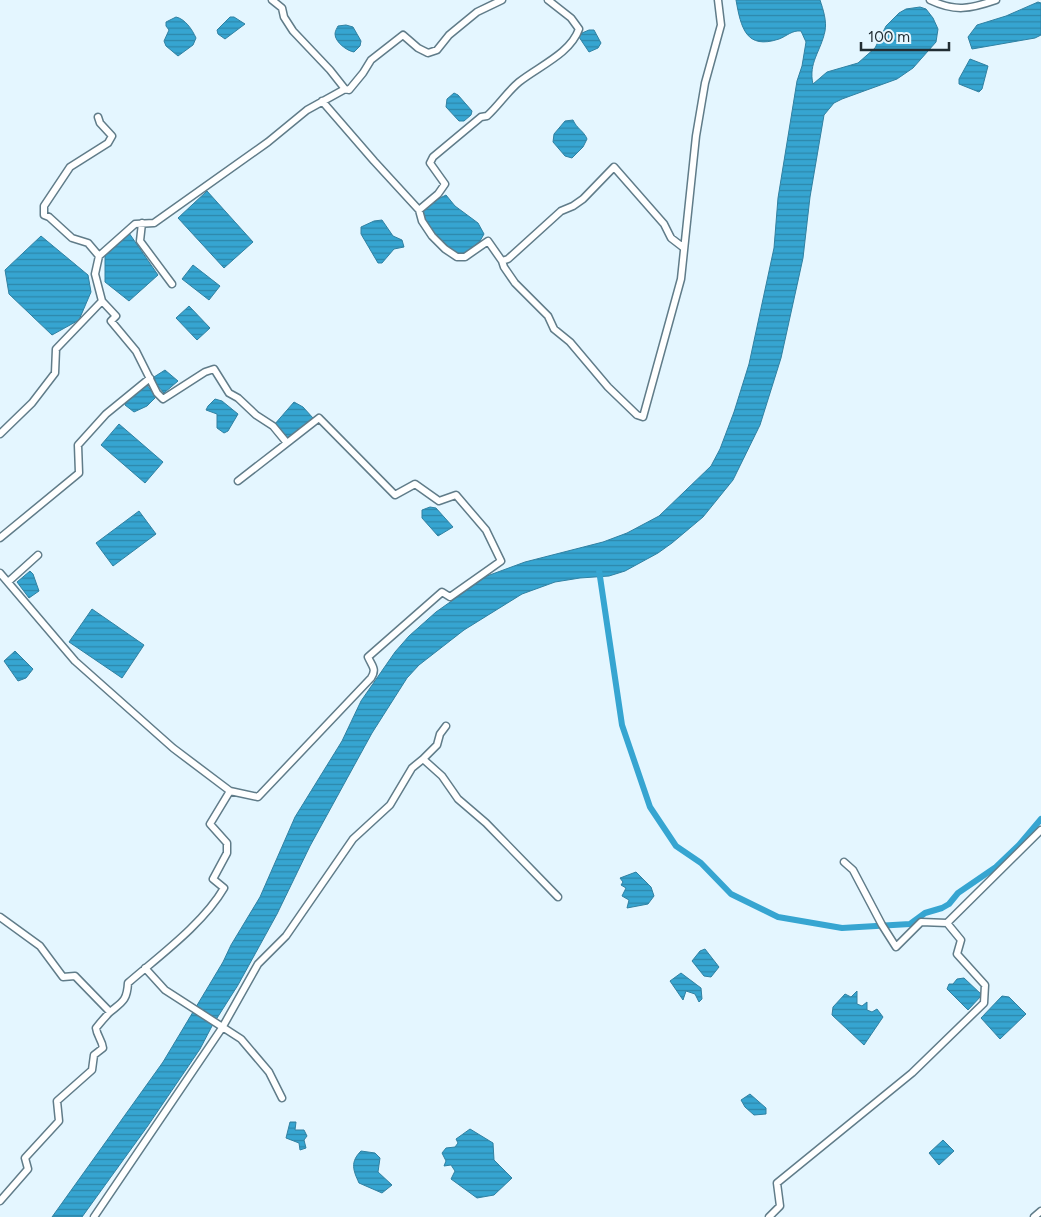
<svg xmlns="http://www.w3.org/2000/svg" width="1041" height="1217" font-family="Figtree,sans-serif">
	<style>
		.water { fill: url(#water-rules); stroke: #3081a2 }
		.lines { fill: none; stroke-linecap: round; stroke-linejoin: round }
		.canal { stroke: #36a5d1; stroke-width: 6 }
		.minor-casing { stroke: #607c89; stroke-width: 9 }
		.minor { stroke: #fff; stroke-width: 6 }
	</style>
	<defs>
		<pattern id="water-rules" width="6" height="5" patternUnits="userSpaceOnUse" patternTransform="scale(1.25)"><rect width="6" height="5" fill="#36a5d1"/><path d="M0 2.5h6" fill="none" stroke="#2d87aa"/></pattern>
	</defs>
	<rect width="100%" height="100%" fill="#e4f6ff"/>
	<path class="water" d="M736,0H820C823,9 827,21 825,31C821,51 808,63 813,84L827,72L858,63L875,48L886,26L899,13L906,9L920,7L926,9L933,18L938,29L936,42L913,68L897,79L842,99L834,103L824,115L810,197L803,258L781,358L760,425L733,480L703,517L672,543L658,553L625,571L609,576L580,578L555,582L522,594L464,630L419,665L407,678L372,733L310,846L277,914L238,985L212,1026L200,1049L147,1127L82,1217H52L163,1062L223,962L231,945L260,897L295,817L342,741L361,701L395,652L409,636L436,612L487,576L525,562L603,542L627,533L659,516L711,466L720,449L734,412L749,364L774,248L778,198L797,81L802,66L806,42L801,31C792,30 787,36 779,39C746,50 741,28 736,0Z
		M1038,2L1041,3V35L1035,38L972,49L968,37L977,25L1006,16Z
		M176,17C185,19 192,29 196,38L193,45L178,56L166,46L164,41L169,30L166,26V22Z
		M230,17H234L245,24L225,39L218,34L217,30Z
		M346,25L353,27L361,41L360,46L354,52C347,51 335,42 335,34C335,31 337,28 338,26Z
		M589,30H594L601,43L598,48L589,52L579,37L582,33Z
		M970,59L988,66L982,89L979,92L959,84V79Z
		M454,93L458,95L472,111L471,115L464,121H459L446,107L447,99Z
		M573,120C577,129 584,131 587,139L583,147L572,158L565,156L553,142L554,134L565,121Z
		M207,191L253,242L224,268L178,218Z
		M446,195L455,206L478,223L484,234L480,241L462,256C451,250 436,238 428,228C425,224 424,218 422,213L434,201Z
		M382,220L393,236L402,240L404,247L394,249L382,263H378L361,234V227L374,221Z
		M129,233L158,275L129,301L105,282V255Z
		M41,236L88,275L91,292L79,320L52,335L9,294L5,270Z
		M193,265L220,286L209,300L182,279Z
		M189,306L210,328L197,340L176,318Z
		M165,370L178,381L164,393L156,384L154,377Z
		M147,385L156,397L147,406L134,412L125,405L127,399Z
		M215,399L222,401L238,414L228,431L224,433L217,428V414L206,410L208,406Z
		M294,402L303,407L313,418L288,439L274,425Z
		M119,424L163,462L145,483L101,445Z
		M430,507L436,508L453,527L438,536L422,518V510Z
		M139,511L156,534L113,566L96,543Z
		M30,571L33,574L39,591L29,598L17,582Z
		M92,609L144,645L122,678L69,642Z
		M15,651L33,669L26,678L18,681L4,661Z
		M636,872L651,887L654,896L648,904L627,908L629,900L622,896L626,888L621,885L623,882L620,878Z
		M705,949L719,967L711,977L704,976L692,961L700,951Z
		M681,973L701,988L702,999L699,1002L695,994L686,991L683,1000L670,981Z
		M964,978L982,995L968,1010L947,989L949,984H953L957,979Z
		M857,991V1004L862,1006L867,1002V1010L872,1012L877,1009L883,1017L864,1045L832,1015L833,1007L845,994L851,997Z
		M1002,996L1009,997L1026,1014L1000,1039L981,1018Z
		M750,1094L766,1108V1114L754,1115L745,1107L741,1100Z
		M290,1122H296L295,1130H304L307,1136L304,1140L306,1148L300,1150L299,1143L286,1138Z
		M470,1129L493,1143L494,1160L512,1178L494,1195L477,1198L451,1179L455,1171L451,1165L444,1166L446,1161L442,1153L446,1148L455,1147L458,1143L456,1139Z
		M943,1140L954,1151L939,1165L929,1153Z
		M361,1151L375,1153L380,1158L378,1172L392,1185L382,1193L359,1183C353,1170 350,1162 361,1151Z"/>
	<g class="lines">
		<path class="canal" d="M599,570L622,725L650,807L676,846L701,863L731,894L778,917L842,928L910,924L925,913L942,908L949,904L958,893L996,867L1019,845L1041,819"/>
		<g class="minor-casing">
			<path id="minor" d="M930,0C955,12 970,9 996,0
				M345,89L349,90L363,73L371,60L403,35L418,48L428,53L437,50L449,35L477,12L502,0
				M322,101L374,161L419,210L422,221L432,236L445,249L457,257H465L488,241L502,261L508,259L561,211L573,206L583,199L614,167L664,224L671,238L684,248
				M98,117L100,123L112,136L108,143L70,167L44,206V215L49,217L72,238L88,243L99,256L135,224L154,223L268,142L307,110L345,89L330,70L293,31L284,17L282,8L272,0
				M419,210L438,194L445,184L430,163L433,157L481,117L487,116C499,105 507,92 519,82C539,66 570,54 579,29L571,18L548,0
				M142,223L140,241L172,284
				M502,261L504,267L515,283L548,316L554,329L570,342L608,387L637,415L643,417L681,279L696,136L705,83L721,25L718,0
				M0,434L32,403L55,373L56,349L102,301
				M238,481L287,443
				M0,538L79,473L78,445L106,414L150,378
				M0,573L75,661L173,748L230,791
				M8,582L38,555
				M423,759L437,745L440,734L446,726
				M844,862L853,870L882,925L896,947L921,922L947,923L1041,830
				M0,917L40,946L63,977L75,976L110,1012
				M145,968L165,990L241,1039L269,1072L282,1098
				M0,1201L28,1169L25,1158L59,1121L57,1101L92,1070L94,1055L103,1048C102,1040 97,1036 96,1028C100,1023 105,1017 110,1012C122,1002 127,1001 128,983C159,956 203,924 224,888L213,879L227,853V843L210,824L230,791L258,797L371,678C377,669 372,666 368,657L442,592L450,597L501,561L486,530L456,495L439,501L415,484L395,495L319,418L287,443L273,426L256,415L238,398L229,393L214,369L205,372L163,399L157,393L136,351L111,321L116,316L102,301L95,274L99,256
				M94,1217L222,1028L258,964L286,936L353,839L390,805L412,768L423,759L442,776L458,799L486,823L558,897
				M769,1217L780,1206L777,1183L912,1073L984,1003L985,985L957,954L961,940L947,923
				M1034,1217L1041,1211"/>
		</g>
		<use href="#minor" class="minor"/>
	</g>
	<path d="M861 42v8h88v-8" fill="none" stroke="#212d33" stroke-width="2.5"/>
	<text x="868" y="42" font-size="15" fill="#212d33" stroke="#e4f6ff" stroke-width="4" paint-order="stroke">100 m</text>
</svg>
